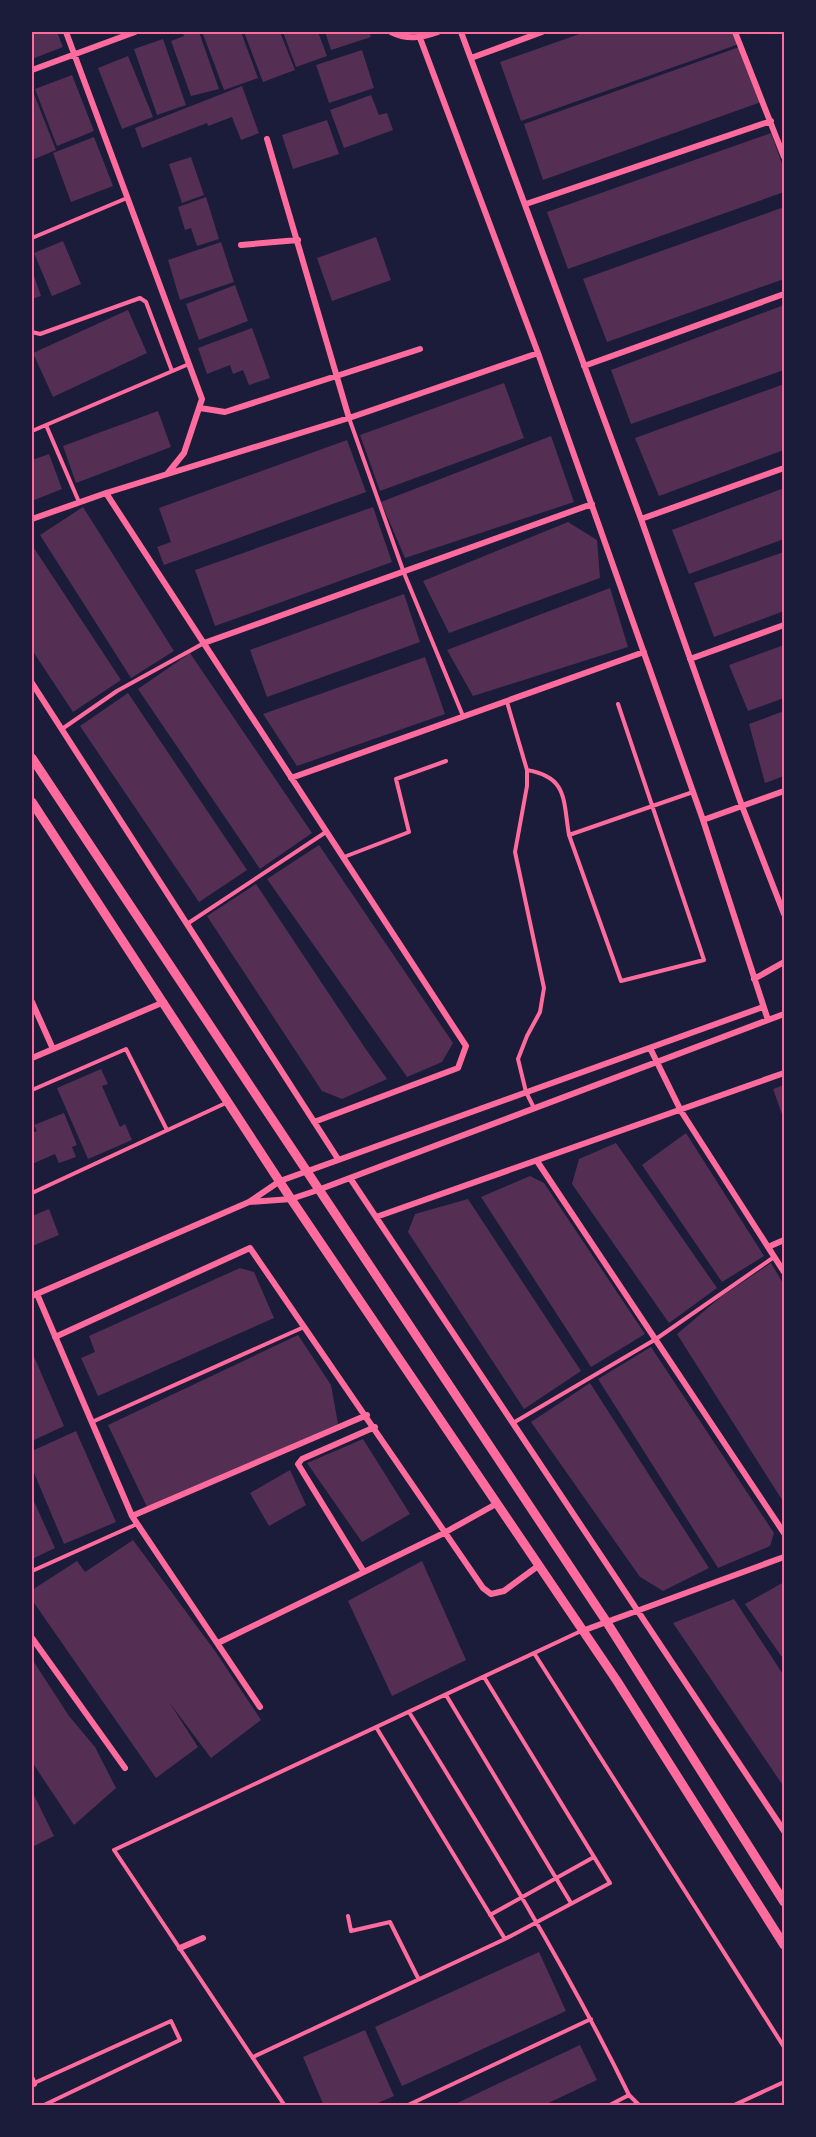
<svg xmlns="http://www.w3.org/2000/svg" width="816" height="2137" font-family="Barlow,sans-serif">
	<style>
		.building { fill: #542f53 }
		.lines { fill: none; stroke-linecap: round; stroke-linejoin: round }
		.service { stroke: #ff6b9d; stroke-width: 4 }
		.minor { stroke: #ff6b9d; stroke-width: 6 }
		.tertiary { stroke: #ff6b9d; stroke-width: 9 }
		.neatline { fill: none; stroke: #ff6b9d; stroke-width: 2 }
	</style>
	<rect width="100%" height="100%" fill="#1b1b3a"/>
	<path class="building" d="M32,32H57L63,47L32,59Z
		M182,32H199L219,89L191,96L171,41L184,36Z
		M209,32H241L258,78L224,90L203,34Z
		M244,32H280L295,70L263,82Z
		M283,32H318L327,56L296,67Z
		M325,32H369L371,37L331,50Z
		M585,32H734L739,44L521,121L500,62Z
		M163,39L186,105L157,115L134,49Z
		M742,46L761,102L543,180L524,124Z
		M362,50L374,88L329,103L316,65Z
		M128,56L153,117L122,129L98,68Z
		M72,75L94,131L57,146L35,89Z
		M242,86L259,133L241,140L232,117L208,126L207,123L142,148L135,128Z
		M32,89L56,150L32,160Z
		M371,95L379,115L387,113L393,130L344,148L330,110Z
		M327,120L339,154L293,169L282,135Z
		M771,133L784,169V192L568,269L547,212Z
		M94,137L113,186L71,202L53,153Z
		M191,157L204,195L182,203L169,164Z
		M206,197L219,239L197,246L191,228L185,230L178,207Z
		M784,207V279L607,342L583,279Z
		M376,237L391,280L332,301L317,258Z
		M63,241L81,284L52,296L34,253Z
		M221,242L234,282L180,300L168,260Z
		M32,270L41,296L32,299Z
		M235,285L248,321L199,340L186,304Z
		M784,305V370L631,424L611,370Z
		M128,310L147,353L53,397L33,353Z
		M252,328L270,378L249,385L243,370L233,374L230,365L207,374L198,348Z
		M504,383L524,438L380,491L360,435Z
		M784,384V450L659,496L635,438Z
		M158,411L171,447L76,483L63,446Z
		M551,436L574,502L405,558L381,502Z
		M347,440L366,492L164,565L157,547L171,542L159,508Z
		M49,454L62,489L32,501V460Z
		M784,488V539L689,574L672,530Z
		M83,507L174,651L131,678L40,535Z
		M373,507L392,562L215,626L195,570Z
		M568,522L597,540L600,578L449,633L423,581Z
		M32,545L121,680L73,712L32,650Z
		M784,552V611L714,637L694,583Z
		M610,588L628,647L473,696L447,650Z
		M404,594L420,642L267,697L250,650Z
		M784,645V698L748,711L729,665Z
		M190,653L312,833L260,869L138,689Z
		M425,657L445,714L297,766L263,714Z
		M128,693L247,870L199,902L80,726Z
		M784,711V776L765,783L749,724Z
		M319,845L453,1043L442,1062L407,1077L267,879Z
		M256,884L365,1048L387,1079L342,1099L322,1091L207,916Z
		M101,1069L108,1084L102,1086L120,1127L125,1124L132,1140L88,1159L57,1088Z
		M784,1085V1120L773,1089Z
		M64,1113L77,1145L72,1147L76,1157L59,1163L55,1154L32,1164V1133L37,1131L34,1125Z
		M686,1133L764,1256L722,1282L642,1165Z
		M616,1143L717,1288L669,1323L572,1184L579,1159Z
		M530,1176L544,1183L645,1334L591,1367L481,1197Z
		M468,1199L581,1371L524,1409L408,1232L415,1214Z
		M49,1209L59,1235L32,1246V1216Z
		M771,1263L784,1285V1503L677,1334L722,1296Z
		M240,1268L254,1272L274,1318L98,1396L81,1358L95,1352L89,1336Z
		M298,1335L331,1385L338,1424L147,1507L108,1425Z
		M651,1347L774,1533L770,1546L718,1568L598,1379Z
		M32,1352L64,1426L32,1441Z
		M590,1383L709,1568L663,1591L640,1577L531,1422Z
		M76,1431L116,1522L64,1544L32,1468V1451Z
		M363,1439L410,1514L362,1542L307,1463Z
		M290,1470L306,1505L269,1526L250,1493Z
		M32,1497L55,1548L32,1559Z
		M133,1540L215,1651L261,1720L211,1758L169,1702L198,1747L156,1778L32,1600V1590L77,1561L85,1572Z
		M422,1561L466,1660L392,1696L348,1601Z
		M784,1582V1660L745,1604Z
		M734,1599L784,1676V1787L673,1623Z
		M32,1659L69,1716L95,1747L116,1788L74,1825L32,1762Z
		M32,1791L54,1836L32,1847Z
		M539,1952L566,2011L402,2086L375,2027Z
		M365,2030L394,2096L371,2106H324L303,2057Z
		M580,2045L597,2080L542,2106H451Z"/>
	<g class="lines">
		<path class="service" d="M32,238L127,198
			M32,332L40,334L140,298L146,302L172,371
			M349,418L404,573L463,716
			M46,425L189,364
			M32,431L46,425L79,502
			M507,702L527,770V786L515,852L544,988L540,1012L527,1036L518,1059L526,1092L534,1108
			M618,704L704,960L621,981L569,835L693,792
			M62,729L117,691L204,643
			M527,770C568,777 563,800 569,835
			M344,857L409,832L396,779L446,761
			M187,924L326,832
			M32,1090L126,1049L167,1130
			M32,1193L228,1102
			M92,1422L304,1327
			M513,1423L656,1339L774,1257
			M32,1571L137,1524
			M534,1653L784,2047
			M446,1695L571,1903
			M409,1712C487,1838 564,1962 629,2095L608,2106
			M376,1727L505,1939
			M490,1915L594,1857
			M348,1916L351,1931L390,1922L418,1978
			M253,2057L505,1939L610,1883L484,1677
			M32,2084L171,2021L180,2040L42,2106
			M629,2095L640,2106
			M285,2106L114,1850L581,1631
			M406,2106L591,2019
			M732,2106L784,2082"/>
		<path class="minor" d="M66,32L202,399L184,453L167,474
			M391,32C407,40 421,38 438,32
			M461,32L641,519L742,806L784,914
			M735,32L784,157
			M420,38L538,353L703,820L768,1020
			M471,58L542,32
			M32,70L135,32
			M267,139L349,418
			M526,204L771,121
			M241,245L298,240
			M584,366L784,294
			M200,408L225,412L420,349
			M106,493L466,1046L458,1068L314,1122
			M32,519L106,493L349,418L538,353
			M641,519L784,468
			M204,643L592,504
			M690,659L784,625
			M32,683L338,1159
			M291,778L644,652
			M703,820L784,791
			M754,979L784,962
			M32,1002L53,1049
			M650,1048L681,1111L784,1272
			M32,1058L164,1002
			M537,1161L784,1533
			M350,1178L784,1831
			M249,1202L291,1199L318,1190L784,1014
			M376,1217L784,1073
			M768,1247L784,1240
			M37,1294L132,1516L260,1707
			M32,1296L249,1202L280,1181L763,1007
			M55,1337L250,1248L483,1588L491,1594L504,1591L538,1566
			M132,1516L367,1415
			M364,1572L298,1464L302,1459L375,1427
			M582,1631L784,1557
			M32,1638L125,1768
			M218,1643L444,1533L496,1504
			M180,1948L203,1938
			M32,2079L34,2084"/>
		<path class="tertiary" d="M32,758L606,1621L784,1902
			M32,802L291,1199L617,1681L784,1945"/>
	</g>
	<rect width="816" height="2137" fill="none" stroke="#1b1b3a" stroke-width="66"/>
	<rect x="33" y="33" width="750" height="2071" class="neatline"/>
</svg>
